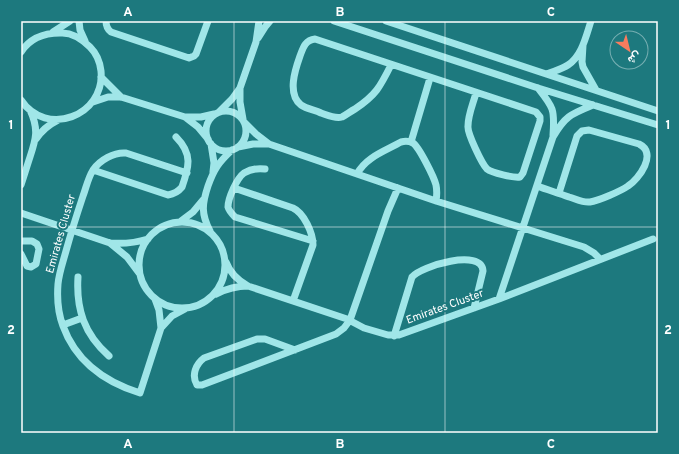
<svg xmlns="http://www.w3.org/2000/svg" width="679" height="454" font-family="Overpass,Vazirmatn,sans-serif">
	<style>
		.lines { fill: none; stroke-linecap: round; stroke-linejoin: round }
		.minor { stroke: #a0e6e8; stroke-width: 7 }
		.grid { fill: none; stroke: #fff; stroke-width: 1; stroke-opacity: 0.55 }
		.labels { text-anchor: middle; dominant-baseline: central; stroke-width: 4; stroke-linejoin: round; paint-order: stroke }
		.street-label { font-size: 11px; fill: #fff; stroke: #1d797e }
		.neatline { fill: none; stroke: #fff; stroke-width: 1.5 }
		.grid-label { font-size: 13px; text-anchor: middle; font-weight: bold; fill: #fff }
	</style>
	<rect width="100%" height="100%" fill="#1d797e"/>
	<g class="lines">
		<path class="minor" d="M79,21L80,30L85,41
			M106,21C106,26 107,29 111,32L189,58L194,56L196,54L208,21
			M334,21L538,88L658,125
			M386,21L658,111
			M53,32L70,21
			M258,38L265,27L270,21
			M583,45L582,62L583,67L596,90
			M21,52C30,38 45,33 60,33C71,32 82,39 90,47C96,53 100,62 101,71C105,116 46,138 21,100
			M391,65C380,87 376,95 355,109C351,111 346,115 342,117C335,119 327,115 321,113C315,110 307,109 301,105C287,94 295,70 300,56C303,48 305,40 315,39L536,112L540,117V121L523,173L520,177C514,178 492,173 487,169C482,164 467,133 468,126C468,115 473,104 476,93
			M547,74C554,71 562,69 568,65C582,56 586,36 591,21
			M101,77L121,97
			M240,88V102L243,119
			M538,88C553,107 555,109 553,135
			M93,102L108,97H121L185,117L198,127L208,139
			M206 131a20 20 0 1 1 40 0a20 20 0 1 1-40 0Z
			M219,112L232,99L240,88L256,42L259,21
			M185,117H201L214,114
			M244,122L256,134L269,144L436,201L584,247L594,253L600,259
			M36,139C42,130 48,125 58,120
			M411,142L430,78
			M211,144L214,163L213,172
			M238,147L253,144H269
			M265,169C258,168 251,169 244,173C237,178 228,198 228,207C229,211 232,214 235,217L313,241
			M93,170L168,195C174,194 178,192 182,187C189,167 193,154 176,137
			M357,174C366,157 385,151 401,142C405,141 409,141 413,143C419,147 434,177 436,185C437,190 437,195 436,201
			M21,185C24,176 27,166 30,157C36,139 39,129 30,110
			M537,186C548,190 558,193 569,197C576,199 583,203 590,202C598,201 621,191 628,186C639,179 658,153 639,144L589,130L582,131L577,136L559,193
			M234,188L293,208C304,213 313,233 313,245L293,301
			M21,213L110,243C123,244 135,243 148,239
			M181,221L193,212L203,200
			M139 265a43 43 0 1 1 86 0a43 43 0 1 1-86 0Z
			M210,231C201,214 202,204 208,186C214,169 219,162 232,150
			M21,241H32L37,244L39,249L36,264L31,267L27,266L21,254
			M110,243L127,257L139,273
			M226,262C230,273 237,280 248,286L347,319L364,328L388,335H399L499,299L653,239
			M78,277C76,309 84,334 109,356
			M216,294C226,289 236,286 248,286
			M155,299L159,310L161,328L140,393C105,382 76,362 63,326C58,313 57,297 58,284C59,273 63,262 66,251C71,233 77,214 83,196C86,188 88,178 93,170C100,160 114,152 126,153L187,173
			M499,299L553,137C565,116 571,114 593,105
			M63,325L82,318
			M161,328L172,316L185,309
			M394,336L412,277C421,266 482,248 483,271L474,308
			M295,350L265,339H257L204,358C196,364 191,375 197,385H202L336,334L344,328L350,320L388,211L398,188"/>
	</g>
	<path class="grid" d="M234,21V433M445,21V433M21,227H658"/>
	<g class="labels">
		<g class="street-label">
			<text transform="translate(61 234) rotate(-74)">Emirates Cluster</text>
			<text transform="translate(445 307) rotate(-20)">Emirates Cluster</text>
		</g>
	</g>
	<rect width="679" height="454" fill="none" stroke="#1d797e" stroke-width="44"/>
	<g transform="translate(629 50) rotate(145)"><circle r="19" fill="#1d797e" stroke="#77afb2"/>
	<path d="M0-3L7 15L0 10L-7 15Z" fill="#f87c5e"/>
	<text y="-6" font-size="11" font-weight="bold" text-anchor="middle" fill="#ffffff">ش</text>
	</g>
	<rect x="22" y="22" width="635" height="410" class="neatline"/>
	<g class="grid-label">
		<text x="128" y="16">A</text>
		<text x="340" y="16">B</text>
		<text x="551" y="16">C</text>
		<text x="11" y="129">1</text>
		<text x="668" y="129">1</text>
		<text x="11" y="334">2</text>
		<text x="668" y="334">2</text>
		<text x="128" y="448">A</text>
		<text x="340" y="448">B</text>
		<text x="551" y="448">C</text>
	</g>
</svg>
